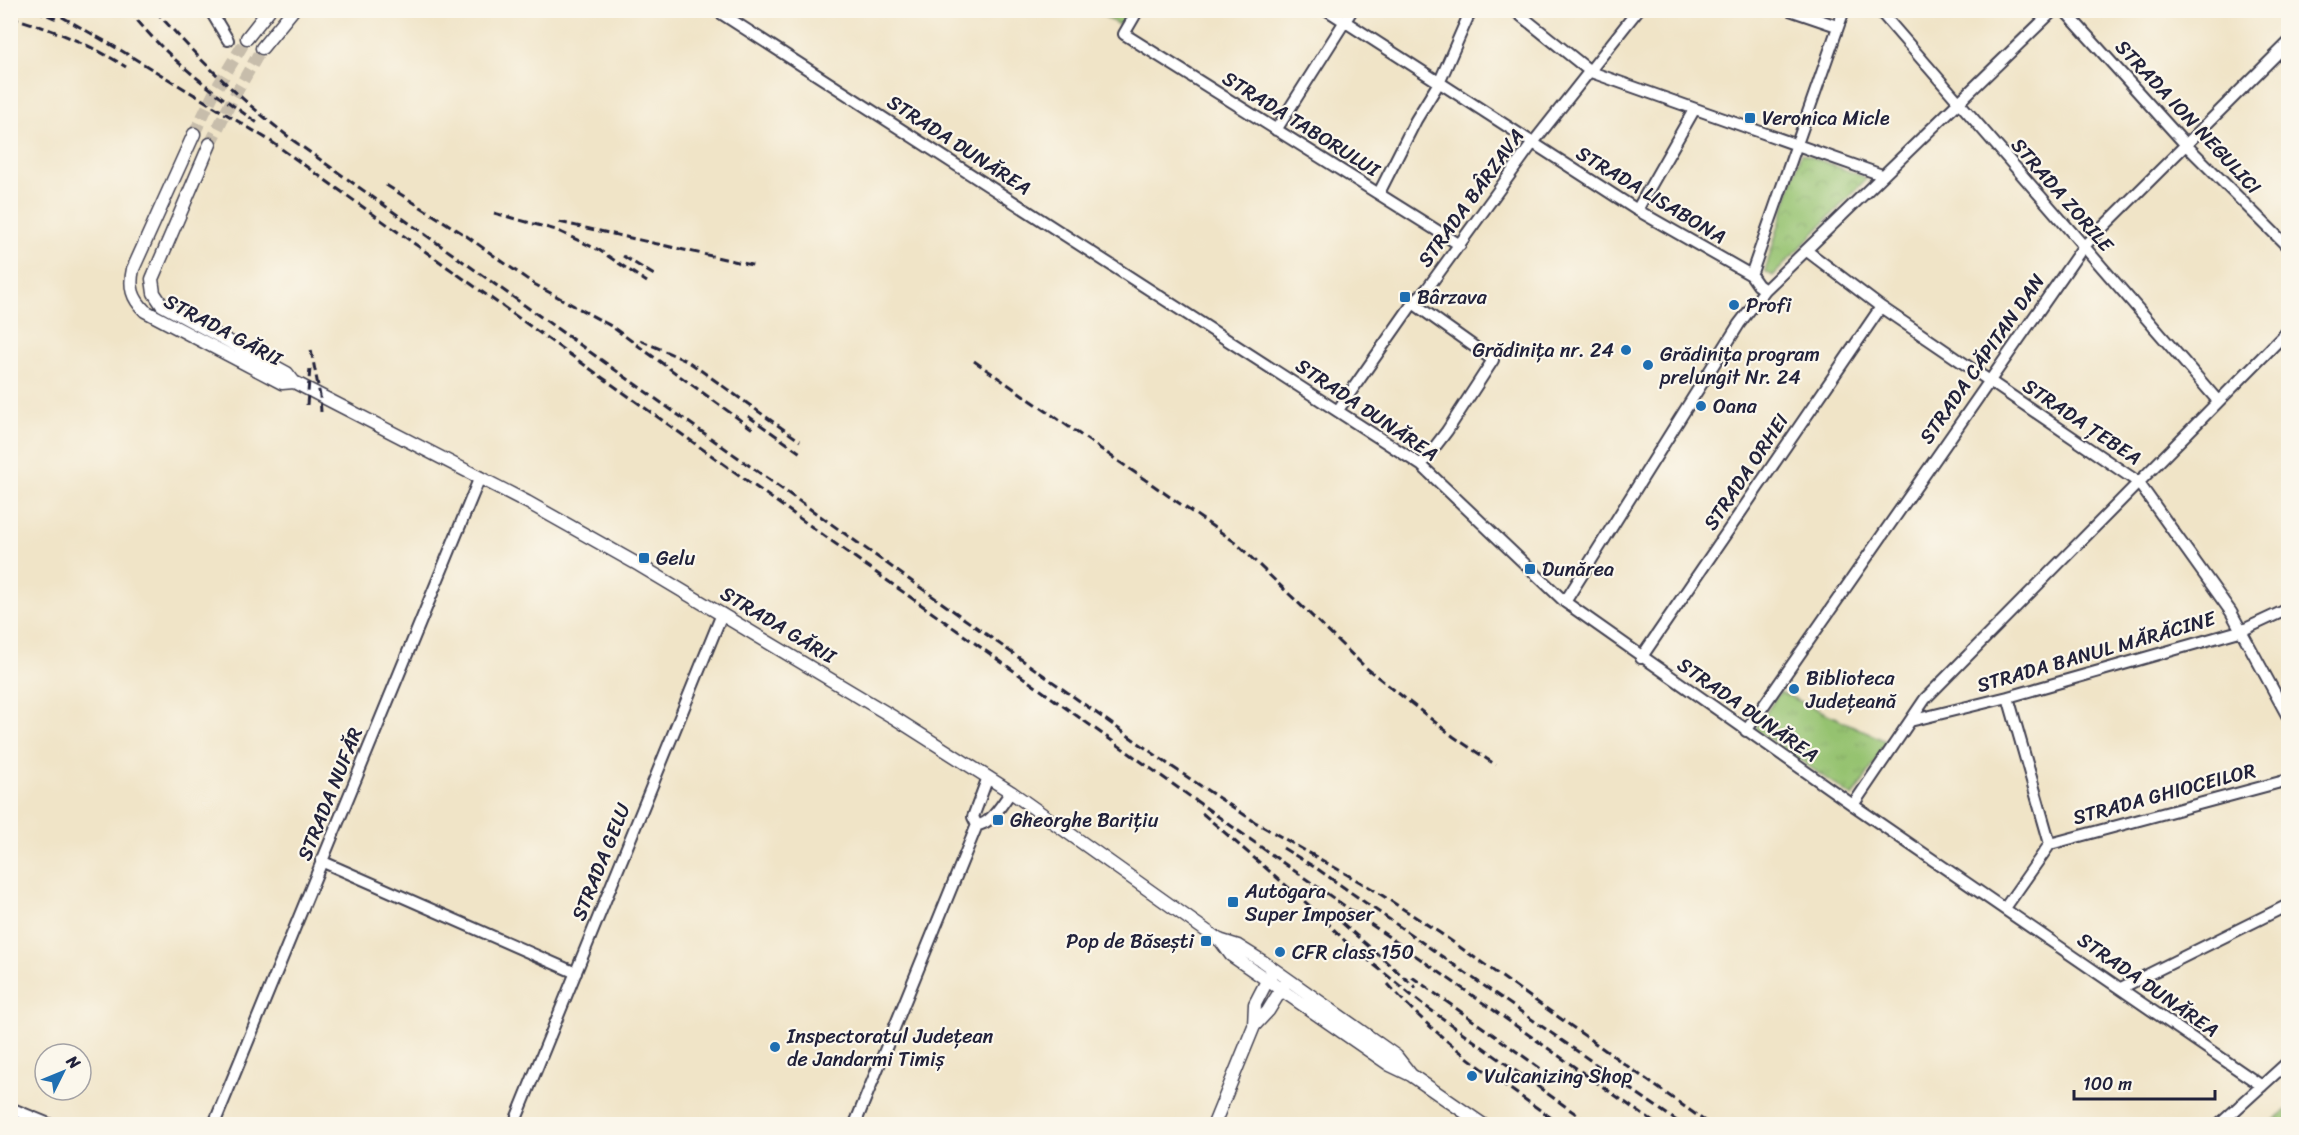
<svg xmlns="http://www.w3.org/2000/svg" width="2299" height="1135" font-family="Sriracha,sans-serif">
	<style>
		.grass { fill: url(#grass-tufts); stroke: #5c7256; stroke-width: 1.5 }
		.park { fill: url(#park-crowns); stroke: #5c7256; stroke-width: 1.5 }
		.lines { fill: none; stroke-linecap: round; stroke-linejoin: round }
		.major-tunnel { stroke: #c7bdab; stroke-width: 12; stroke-dasharray: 12 6; stroke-linecap: butt }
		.minor-casing { stroke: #413f50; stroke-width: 14 }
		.major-casing { stroke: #413f50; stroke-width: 15 }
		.minor { stroke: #fff; stroke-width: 10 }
		.major { stroke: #fff; stroke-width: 12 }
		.rail { stroke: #22223b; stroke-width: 3; stroke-dasharray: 9 4.5; stroke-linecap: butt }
		.poi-dot { fill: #1f6fb2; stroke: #fbf7ec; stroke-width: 2 }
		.labels { text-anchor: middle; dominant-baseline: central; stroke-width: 4.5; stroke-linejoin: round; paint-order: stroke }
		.street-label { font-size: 20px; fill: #22223b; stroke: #fbf7ec }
		.poi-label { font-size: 20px; fill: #22223b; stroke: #fbf7ec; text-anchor: start }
	</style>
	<defs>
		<pattern id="grass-tufts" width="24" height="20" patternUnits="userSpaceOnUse" patternTransform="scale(1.5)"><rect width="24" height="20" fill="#95c270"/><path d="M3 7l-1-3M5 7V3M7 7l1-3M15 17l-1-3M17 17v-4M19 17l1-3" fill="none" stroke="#80a662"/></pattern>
		<pattern id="park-crowns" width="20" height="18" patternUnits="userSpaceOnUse" patternTransform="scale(1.5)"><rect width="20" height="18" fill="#95c270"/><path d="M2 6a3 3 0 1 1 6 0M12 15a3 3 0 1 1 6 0" fill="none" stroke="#80a662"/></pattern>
	</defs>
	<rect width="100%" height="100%" fill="#fbf7ec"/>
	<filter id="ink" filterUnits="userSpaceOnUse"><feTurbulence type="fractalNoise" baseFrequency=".0167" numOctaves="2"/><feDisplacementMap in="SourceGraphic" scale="12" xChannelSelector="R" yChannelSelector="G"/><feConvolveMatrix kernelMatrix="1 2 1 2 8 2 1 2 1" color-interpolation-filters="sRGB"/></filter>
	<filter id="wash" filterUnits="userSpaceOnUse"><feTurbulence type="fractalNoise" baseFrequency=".008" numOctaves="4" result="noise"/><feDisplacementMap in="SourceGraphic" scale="24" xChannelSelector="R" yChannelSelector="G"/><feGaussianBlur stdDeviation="1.35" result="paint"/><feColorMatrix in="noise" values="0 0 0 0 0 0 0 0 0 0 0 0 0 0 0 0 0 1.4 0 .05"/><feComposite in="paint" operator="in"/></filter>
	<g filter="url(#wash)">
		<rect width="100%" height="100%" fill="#f0e4c7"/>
		<path class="grass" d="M1095,11H1128L1119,25Z
			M1780,692L1888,742L1853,797L1755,729Z
			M2288,1109V1124H2269Z"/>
		<path class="park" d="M1801,153L1867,178L1773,276L1765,271Z"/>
	</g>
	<g filter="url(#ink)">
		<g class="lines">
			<path class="major-tunnel" d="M194,134L216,89L247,38
				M210,144L232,100L262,48"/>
			<g class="minor-casing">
				<path id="minor" d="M210,10L228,40
					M716,10L1421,465L1565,602L1853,805L2262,1086
					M1138,10L1124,34L1460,245
					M1327,10L1637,210L1751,275L1758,285L1765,290
					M1514,10L1591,72L1882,175
					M1790,10L1837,26
					M1879,10L2218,401
					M2064,10L2185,144L2288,247
					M1276,130L1352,10
					M1379,193L1416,120L1440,81L1471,10
					M1637,210L1694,110
					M1807,251L1881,307L2138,482L2231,612L2288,717
					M1751,275L1844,10
					M1413,303L1493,360L1447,431L1421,465
					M1338,410L1413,303L1427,289L1532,144L1638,10
					M1565,602L1739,324L1765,290L2054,10
					M1641,658L1881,307
					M1910,721L2008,697L2243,630L2288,609
					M1746,731L2083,247L2288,43
					M988,777L973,817L977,825C991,825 1003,802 1011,792
					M1853,805L1925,699L2288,331
					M2050,844L2288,780
					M321,861L576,973
					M2005,908L2050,844L2008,697
					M2121,988L2288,905
					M10,1108L49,1124
					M214,1124L480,477
					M514,1124L722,614
					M855,1124L977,825
					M2220,1124L2288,1062"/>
			</g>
			<g class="major-casing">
				<path id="major" d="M247,38L269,10
					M262,48L293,10
					M194,134L133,269C129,287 132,298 145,311L282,383L294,382
					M210,144L152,279L154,293L162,305L287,373L294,382L527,502L639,565L893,717L1011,792L1219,940L1238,946L1262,961L1396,1056L1411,1075
					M1220,940L1231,955L1390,1065L1411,1075L1482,1124
					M1254,1026L1268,1011L1284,985
					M1214,1124L1254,1026L1255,1004L1270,975"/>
			</g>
			<use href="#minor" class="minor"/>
			<use href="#major" class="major"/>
			<path class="rail" d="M35,10L57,19
				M50,10L122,51L269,140L1289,867L1656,1124
				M129,10C165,57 212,91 259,124
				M155,10C200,61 241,100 294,141L1168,764L1255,822L1374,890L1440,933L1709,1124
				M10,17C52,29 90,44 126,67
				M386,185L465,235L534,284L611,326L754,430
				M494,213L556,230L599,250L647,282
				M559,222L756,266
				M623,256L654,275
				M640,340L689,362L800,441
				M311,350L320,396L321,412
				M974,361L1235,542L1365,667L1454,737L1496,765
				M307,405L310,368
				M748,416L802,454
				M1202,813L1318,913L1346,942L1421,1003L1590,1124
				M1283,848L1316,868L1681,1124
				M1332,914L1416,988
				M1412,977L1544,1071
				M1388,984C1438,1041 1499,1081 1560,1124"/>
		</g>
	</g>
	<g class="poi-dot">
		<rect x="1744" y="112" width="12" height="12" rx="3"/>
		<rect x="1399" y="291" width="12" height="12" rx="3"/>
		<circle cx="1734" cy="305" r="6"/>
		<circle cx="1626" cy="350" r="6"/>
		<circle cx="1648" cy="365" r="6"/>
		<circle cx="1701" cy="406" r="6"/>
		<rect x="638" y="552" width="12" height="12" rx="3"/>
		<rect x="1524" y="563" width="12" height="12" rx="3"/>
		<circle cx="1794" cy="689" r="6"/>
		<rect x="992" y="814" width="12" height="12" rx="3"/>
		<rect x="1227" y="896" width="12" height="12" rx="3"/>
		<rect x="1200" y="935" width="12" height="12" rx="3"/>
		<circle cx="1280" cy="952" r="6"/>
		<circle cx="775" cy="1047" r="6"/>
		<circle cx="1472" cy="1076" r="6"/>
	</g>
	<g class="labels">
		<g class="street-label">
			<text transform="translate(2188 117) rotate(47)">STRADA ION NEGULICI</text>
			<text transform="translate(1301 124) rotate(32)">STRADA TABORULUI</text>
			<text transform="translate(959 145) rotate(33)">STRADA DUNĂREA</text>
			<text transform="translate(1651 195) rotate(31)">STRADA LISABONA</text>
			<text transform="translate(2062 195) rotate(49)">STRADA ZORILE</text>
			<text transform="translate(1471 198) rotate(-54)">STRADA BÂRZAVA</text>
			<text transform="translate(223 330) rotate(28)">STRADA GĂRII</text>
			<text transform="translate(1982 359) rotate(-55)">STRADA CĂPITAN DAN</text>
			<text transform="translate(1367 410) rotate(34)">STRADA DUNĂREA</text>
			<text transform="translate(2082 422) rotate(34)">STRADA ȚEBEA</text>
			<text transform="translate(1746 472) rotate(-56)">STRADA ORHEI</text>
			<text transform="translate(778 625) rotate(31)">STRADA GĂRII</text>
			<text transform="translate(2096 652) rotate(-16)">STRADA BANUL MĂRĂCINE</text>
			<text transform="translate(1748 710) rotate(35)">STRADA DUNĂREA</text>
			<text transform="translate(330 794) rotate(-68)">STRADA NUFĂR</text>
			<text transform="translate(2164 794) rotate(-15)">STRADA GHIOCEILOR</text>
			<text transform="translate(601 862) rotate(-68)">STRADA GELU</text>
			<text transform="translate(2148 985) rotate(35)">STRADA DUNĂREA</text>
		</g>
		<g class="poi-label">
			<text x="1762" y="118">Veronica Micle</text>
			<text x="1417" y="297">Bârzava</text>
			<text x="1746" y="305">Profi</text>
			<text x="1614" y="350" text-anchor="end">Grădinița nr. 24</text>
			<text x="1660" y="354">Grădinița program<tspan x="1660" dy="23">prelungit Nr. 24</tspan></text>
			<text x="1713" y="406">Oana</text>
			<text x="656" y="558">Gelu</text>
			<text x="1542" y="569">Dunărea</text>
			<text x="1806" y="678">Biblioteca<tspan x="1806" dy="23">Județeană</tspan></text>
			<text x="1010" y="820">Gheorghe Barițiu</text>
			<text x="1245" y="891">Autogara<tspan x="1245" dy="23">Super Imposer</tspan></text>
			<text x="1194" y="941" text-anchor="end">Pop de Băsești</text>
			<text x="1292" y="952">CFR class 150</text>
			<text x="787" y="1036">Inspectoratul Județean<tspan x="787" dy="23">de Jandarmi Timiș</tspan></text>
			<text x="1484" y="1076">Vulcanizing Shop</text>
		</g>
	</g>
	<rect width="2299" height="1135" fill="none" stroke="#fbf7ec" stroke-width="36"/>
	<g transform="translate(63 1072) rotate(47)"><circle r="28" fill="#fbf7ec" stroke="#a4a2a5" stroke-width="1.5"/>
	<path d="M0-4.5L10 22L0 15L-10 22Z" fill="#1f6fb2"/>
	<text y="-9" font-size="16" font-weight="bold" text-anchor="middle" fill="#22223b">N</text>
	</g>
	<path d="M2074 1090v9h141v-9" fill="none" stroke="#22223b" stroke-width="3"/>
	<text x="2083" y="1090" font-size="18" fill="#22223b" stroke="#fbf7ec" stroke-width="4.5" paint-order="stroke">100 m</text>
</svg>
